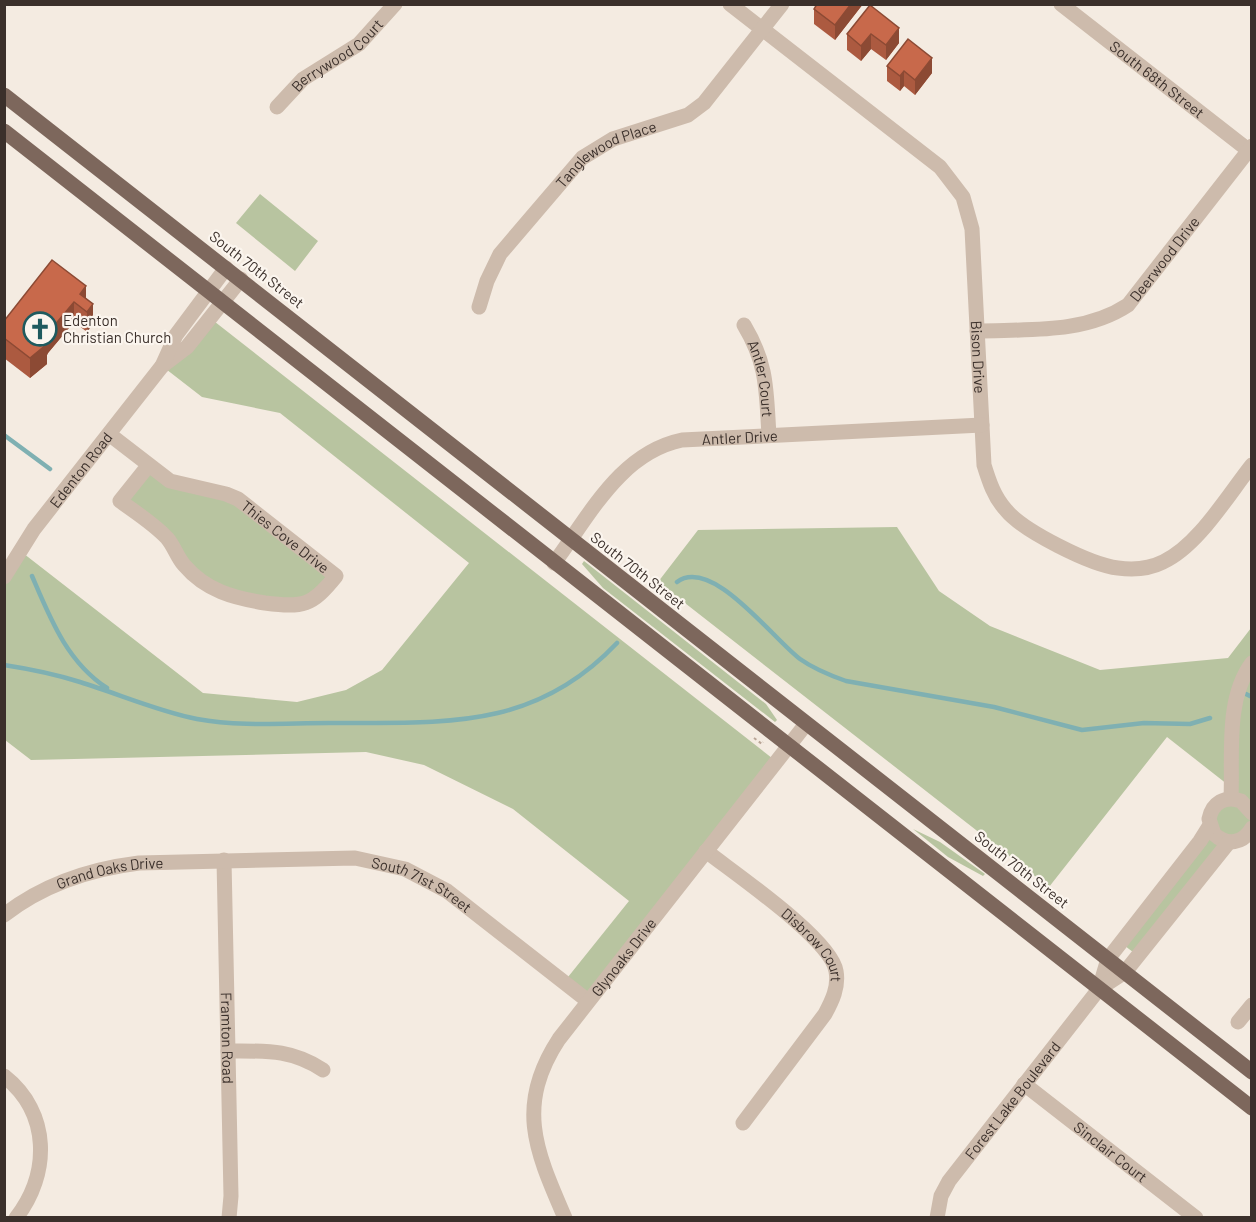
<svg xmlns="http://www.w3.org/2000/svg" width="1256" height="1222" font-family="Barlow,sans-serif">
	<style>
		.green { fill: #b8c4a0 }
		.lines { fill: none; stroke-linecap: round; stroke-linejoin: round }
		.stream { stroke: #7fb0b2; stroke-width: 4.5 }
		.path { stroke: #b9a596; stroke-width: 2; stroke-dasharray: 3 3; stroke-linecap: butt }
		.minor { stroke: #cdbbac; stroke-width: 15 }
		.major { stroke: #7d675c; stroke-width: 15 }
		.wall { fill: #ac5a40 }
		.shaded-wall { fill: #8c4a34 }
		.building { fill: #c8694b; stroke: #8c4a34; stroke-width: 1.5 }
		.labels { text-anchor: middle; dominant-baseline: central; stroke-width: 4.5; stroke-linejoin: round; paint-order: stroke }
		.street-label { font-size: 15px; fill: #3b302b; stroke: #fbf5ee }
		.poi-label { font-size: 15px; fill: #3b302b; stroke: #fbf5ee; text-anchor: start }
	</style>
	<rect width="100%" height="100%" fill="#f4ebe1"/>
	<path class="green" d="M260,194L318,241L295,271L236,223Z
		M210,318L777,762L588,1001L564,982L629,901L513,809L424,765L366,752L31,760L5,740L4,577L19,550L203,693L297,702L346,690L382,670L469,563L280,413L202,397L162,366Z
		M148,466L213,490L336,576L313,601L219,593L120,501Z
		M897,527L939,591L990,626L1100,670L1228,658L1251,628V836L1240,840L1138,956L1120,942L1232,788L1167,737L1049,887L658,582L698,530Z
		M584,561L766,704L777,720L775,722L603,588L582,564Z
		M913,829L940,842L985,874L983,876L948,857Z"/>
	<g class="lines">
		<path class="stream" d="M4,435L50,469
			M32,576C50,618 67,662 107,688
			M677,582C712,556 773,639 800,659C814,669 829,675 846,681L994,707L1082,730L1144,723L1190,724L1210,718
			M4,665C30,669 55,674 80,682C119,694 157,711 197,719C240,727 286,723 329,723C441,722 533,732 617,643
			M1246,694L1252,697"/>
		<path class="path" d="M754,738L762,744L763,742"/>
		<g class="minor">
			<path id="s1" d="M730,4L940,167L963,197L972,229L984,465C989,481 994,497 1006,510C1023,531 1091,565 1118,568C1133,570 1149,569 1163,562C1198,546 1228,495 1252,465"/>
			<path id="s2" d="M1061,4L1252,153"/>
			<path id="s3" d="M277,107L303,79L359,44L395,4"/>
			<path id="s4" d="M479,307L487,281L500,254L582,158L613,139L688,115L704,103L782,4"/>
			<path id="s5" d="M744,325C768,365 766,391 769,435"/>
			<path id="s6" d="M977,331C1029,329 1084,334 1128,305L1252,146"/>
			<path d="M162,366L187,347L241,279"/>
			<path id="s7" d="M109,434L170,481L226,494L238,499L336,576C312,606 303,608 265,603C234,598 206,591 184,565C177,557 174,546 167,538C154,524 135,512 120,501L148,466"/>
			<path id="s8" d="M554,563C590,515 620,453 682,440L982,425"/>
			<path id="s9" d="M4,577L34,529L162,366L176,335L226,268"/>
			<path d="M1231,798C1233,755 1225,699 1252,663"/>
			<path d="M1252,813L1241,801C1225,795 1212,803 1209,819L1214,834C1227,846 1243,844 1252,828"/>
			<path id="s10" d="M706,851C734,873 831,939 836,971C839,987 832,1001 825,1014L743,1123"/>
			<path id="s11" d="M224,860L231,1196L229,1218"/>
			<path id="s12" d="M4,915C44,884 90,869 139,863L355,858L405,869L447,891L588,1001"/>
			<path d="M1099,989L1108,959L1200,841L1210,825"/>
			<path d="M1238,1022L1252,1005"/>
			<path d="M228,1051C266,1051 291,1049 323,1070"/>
			<path d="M4,1076C51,1113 50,1174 16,1218"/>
			<path id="s13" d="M1024,1084L1196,1218"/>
			<path id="s14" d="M565,1218C536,1151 515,1106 559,1039L806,724"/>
			<path id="s15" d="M937,1218L941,1196L949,1181L1099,989L1125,972L1229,842"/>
		</g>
		<path class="major" d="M4,95L1252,1072
			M4,131L1252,1108"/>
	</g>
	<path class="wall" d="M863,4L835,40L814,24V9Z
		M870,5L899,43L886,60L871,49L861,61L847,50V34Z
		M887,66L932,73L915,95L904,86L900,91L887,81Z
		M86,298L93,324L87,332L74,322L48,353L47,355V364L30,378L4,358V321Z"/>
	<path class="shaded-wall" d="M851,4H863L835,40V25Z
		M899,28V43L886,60V45Z
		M871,34V49L861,61V46Z
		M932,58V73L915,95V80Z
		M904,71V86L900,91V76Z
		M86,286V306L80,294Z
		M74,302V322L48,353L47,355V364L30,378V358L48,333Z
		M93,304V324L87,332V312Z"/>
	<path class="building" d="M817,4H851L835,25L814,9Z
		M870,5L899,28L886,45L871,34L861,46L847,34Z
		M908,39L932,58L915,80L904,71L900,76L887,66Z
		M52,260L86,286L80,294L93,304L87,312L74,302L48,333L43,341L47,344L30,358L4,338V321Z"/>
	<defs>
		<g id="church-ring" transform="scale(1.725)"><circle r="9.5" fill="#fbf5ee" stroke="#1f5a5e" stroke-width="1.5"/><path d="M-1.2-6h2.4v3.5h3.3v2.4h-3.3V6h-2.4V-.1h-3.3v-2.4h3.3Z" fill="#1f5a5e"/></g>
	</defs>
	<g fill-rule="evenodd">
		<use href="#church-ring" x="40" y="329"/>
	</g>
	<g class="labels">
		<g class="street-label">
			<text stroke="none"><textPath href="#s3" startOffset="80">Berrywood Court</textPath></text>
			<text stroke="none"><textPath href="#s2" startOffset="122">South 68th Street</textPath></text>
			<text stroke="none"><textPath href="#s4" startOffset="206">Tanglewood Place</textPath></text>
			<text stroke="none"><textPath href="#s6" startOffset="214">Deerwood Drive</textPath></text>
			<text transform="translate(257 269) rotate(38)">South 70th Street</text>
			<text stroke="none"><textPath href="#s1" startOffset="465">Bison Drive</textPath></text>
			<text stroke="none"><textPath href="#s5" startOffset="57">Antler Court</textPath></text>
			<text stroke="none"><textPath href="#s8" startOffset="240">Antler Drive</textPath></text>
			<text stroke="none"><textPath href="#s9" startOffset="132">Edenton Road</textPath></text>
			<text stroke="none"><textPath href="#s7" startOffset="208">Thies Cove Drive</textPath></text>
			<text transform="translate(638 570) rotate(38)">South 70th Street</text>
			<text transform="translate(1022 869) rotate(38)">South 70th Street</text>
			<text stroke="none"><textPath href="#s12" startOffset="116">Grand Oaks Drive</textPath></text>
			<text stroke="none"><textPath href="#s12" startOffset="435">South 71st Street</textPath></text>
			<text stroke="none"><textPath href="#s10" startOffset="144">Disbrow Court</textPath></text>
			<text stroke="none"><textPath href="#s14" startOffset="294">Glynoaks Drive</textPath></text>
			<text stroke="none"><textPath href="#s11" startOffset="178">Framton Road</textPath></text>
			<text stroke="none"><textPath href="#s15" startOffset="142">Forest Lake Boulevard</textPath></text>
			<text stroke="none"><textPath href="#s13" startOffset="110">Sinclair Court</textPath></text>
		</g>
		<g class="poi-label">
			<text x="63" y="320">Edenton<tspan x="63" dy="17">Christian Church</tspan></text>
		</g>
	</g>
	<rect width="1256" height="1222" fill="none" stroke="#3b302b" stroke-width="12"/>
</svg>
